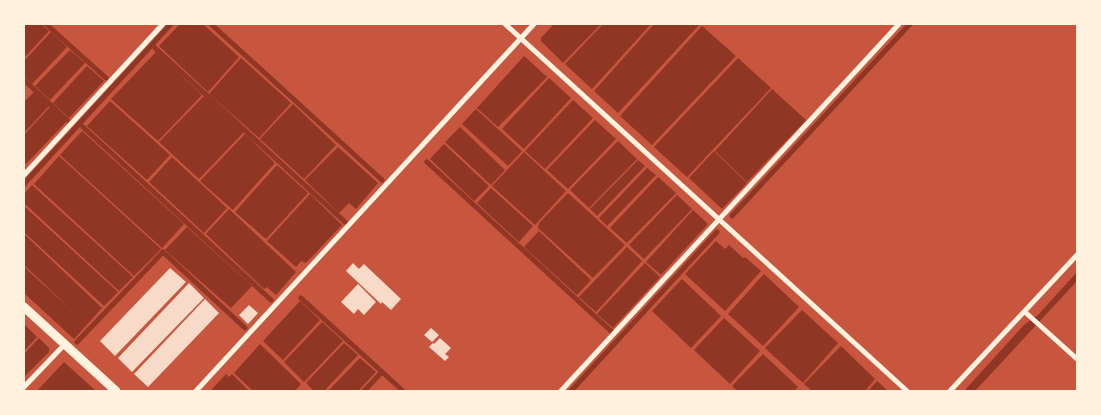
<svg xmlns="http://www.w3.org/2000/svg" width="1101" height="415" font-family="Spectral,serif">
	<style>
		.water { fill: #8f3625 }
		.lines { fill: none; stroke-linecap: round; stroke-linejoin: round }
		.stream { stroke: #8f3625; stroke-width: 5 }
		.building { fill: #f7dbc8 }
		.minor { stroke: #fff3e0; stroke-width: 5 }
		.tertiary { stroke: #fff3e0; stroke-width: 9 }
	</style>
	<rect width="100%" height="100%" fill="#c8553d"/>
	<path class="water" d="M27,24H41L49,31L24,58V27Z
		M180,24H203L239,57L208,92L159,46Z
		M554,24H601L563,63L541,41V38Z
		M603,24H651L592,89L565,64Z
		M654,24H700L618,113L594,91Z
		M702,26L736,56L652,145L620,116Z
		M51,32L67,47L32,84L24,76V61Z
		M70,50L85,63L50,100L35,86Z
		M156,52L202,95L158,141L111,99Z
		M524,56L547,77L498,127L477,108Z
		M241,58L291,103L259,138L209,94Z
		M738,58L771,88L687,177L654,147Z
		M87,66L104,81L69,118L53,103Z
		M549,78L571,98L524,149L502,129Z
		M772,89L806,120L747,182L715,151Z
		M34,92L49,106L24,133V102Z
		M204,96L244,132L199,179L159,142Z
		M573,100L593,118L545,169L525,151Z
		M110,101L170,155L147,180L87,126Z
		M293,104L336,145L304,179L260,139Z
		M50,107L66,122L26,164L24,162V135Z
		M476,109L522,151L508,166L462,124Z
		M595,120L616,139L568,189L547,170Z
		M460,127L505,170L491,185L445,142Z
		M82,131L184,224L162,248L60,155Z
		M245,134L275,163L233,210L200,181Z
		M618,141L637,159L589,208L570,190Z
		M444,144L489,186L474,201L430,159Z
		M338,147L378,183L356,209L349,203L339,213L305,180Z
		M714,151L747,183L722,209L689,178Z
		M524,152L566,191L535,225L492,186Z
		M59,156L161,249L134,276L34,184Z
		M172,157L227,208L204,233L149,182Z
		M638,160L645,166L597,216L590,209Z
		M277,165L308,193L266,239L235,212Z
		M647,168L656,175L607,226L599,218Z
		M658,177L676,193L627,243L610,228Z
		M32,185L133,277L119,291L24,203V194Z
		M491,188L533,226L519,242L477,203Z
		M568,193L625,245L593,278L538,228L539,223Z
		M310,194L342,225L306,263L301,261L296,267L267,241Z
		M677,195L692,209L644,259L629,245Z
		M24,206L118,292L104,306L24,232Z
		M229,209L296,272L276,295L267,287L264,289L206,234Z
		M693,210L708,224L661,275L646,262Z
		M187,227L252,286L231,308L165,250Z
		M539,231L591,280L577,295L524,247Z
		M24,234L102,308L74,339L24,293V267L76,314L24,265Z
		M716,241L725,249L729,245L743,258L745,257L761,271L725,311L685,274Z
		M627,247L642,261L596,312L579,297Z
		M645,263L660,277L613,328L597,314Z
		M1077,272V281L975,391H964L1024,325L1038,315Z
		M764,274L799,307L763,346L728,314Z
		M682,279L721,316L691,348L652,311Z
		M300,301L320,320L283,360L263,341Z
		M802,310L838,343L803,383L765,348Z
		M724,318L760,351L730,384L694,350Z
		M322,322L343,341L304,382L284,362Z
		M24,324L37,337L24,351Z
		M39,338L49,348V352L24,377V354Z
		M344,343L358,355L324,391H314L306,383Z
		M260,344L301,384L295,391H253L234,373Z
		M841,346L875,379L865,391H812L804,384Z
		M763,354L798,387L794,391H738L732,386Z
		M360,358L376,372L358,391H328Z
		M64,362L96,391H37Z
		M226,374L229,377L232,374L249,391H215L212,389Z
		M877,381L888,391H868Z"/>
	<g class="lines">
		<path class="stream" d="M46,24L106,78
			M211,24L382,180
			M155,48L345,222
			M24,80L67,120
			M83,127L271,300
			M427,162L612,332
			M24,184L171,24
			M732,216L910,24
			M301,298L403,391
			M77,342L163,252L245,328
			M364,391L382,372
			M571,391L717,232"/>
	</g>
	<path class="building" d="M353,263L359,269L364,264L401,299L391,310L382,302L381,304L346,271Z
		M170,268L186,282L115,356L100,341Z
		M189,283L204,298L132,372L118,358Z
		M358,284L376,302L364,315L358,309L354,314L341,302Z
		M205,299L219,313L148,387L134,374Z
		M249,305L258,313L248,324L239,315Z
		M431,328L439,335L432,342L424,335Z
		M440,338L451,348L445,354L449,357L445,361L429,347L433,343L434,344Z"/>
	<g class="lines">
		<path class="minor" d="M505,24L907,391
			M24,175L163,24
			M1025,312L1077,359
			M24,387L65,344
			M196,391L534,24
			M561,391L899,24
			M950,391L1077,255"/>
		<path class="tertiary" d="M24,307L116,391"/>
	</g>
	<rect width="1101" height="415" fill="none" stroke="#fff3e0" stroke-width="50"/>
</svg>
